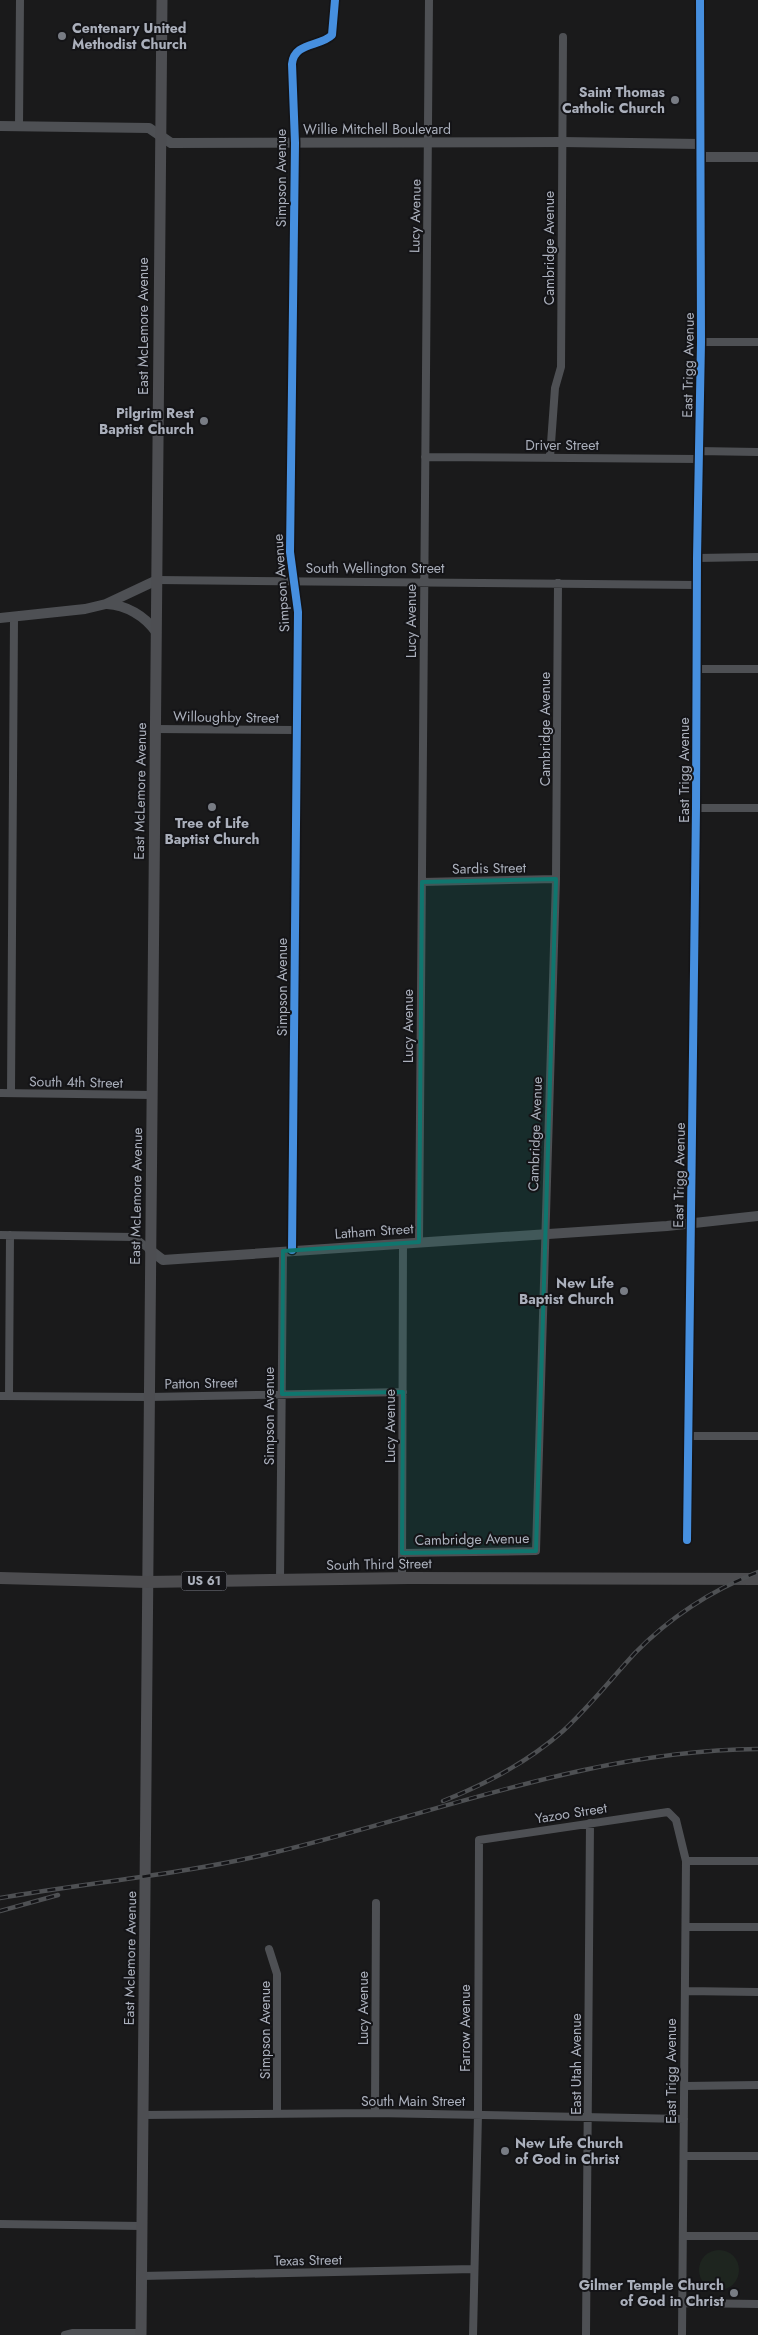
<svg xmlns="http://www.w3.org/2000/svg" width="758" height="2335" font-family="Jost,sans-serif">
	<style>
		.green { fill: #1e251f }
		.lines { fill: none; stroke-linecap: round; stroke-linejoin: round }
		.minor { stroke: #4e5054; stroke-width: 8 }
		.tertiary { stroke: #4e5054; stroke-width: 10 }
		.secondary { stroke: #4d4e52; stroke-width: 11 }
		.primary { stroke: #4c4c4f; stroke-width: 12 }
		.rail-casing { stroke: #4e5053; stroke-width: 4.5 }
		.rail { stroke: #141417; stroke-width: 2.5; stroke-dasharray: 8; stroke-linecap: butt }
		.cycleway-casing { stroke: #141417; stroke-width: 11 }
		.cycleway { stroke: #468fdf; stroke-width: 8 }
		.marked { fill: #0f766e; fill-opacity: 0.2; stroke: #0f766e; stroke-width: 4; stroke-linejoin: round }
		.poi-dot { fill: #787c84; stroke: #141417; stroke-width: 2 }
		.labels { text-anchor: middle; dominant-baseline: central; stroke-width: 4; stroke-linejoin: round; paint-order: stroke }
		.shield { fill: #141417; stroke: #7e818a; stroke-width: 1 }
		.shield-label { font-size: 12px; font-weight: bold; fill: #abb0bc }
		.poi-label { font-size: 14px; font-weight: bold; fill: #abb0bc; stroke: #141417; text-anchor: end }
		.street-label { font-size: 14px; fill: #abb0bc; stroke: #141417 }
	</style>
	<rect width="100%" height="100%" fill="#1a1a1b"/>
	<path class="green" d="M699 2270a20 20 0 1 1 40 0a20 20 0 1 1-40 0Z"/>
	<g class="lines">
		<path class="minor" d="M19,126L20,0
			M701,342H758
			M698,451L758,452
			M425,457L698,459
			M550,457L555,388L561,367L563,37
			M697,558L758,557
			M157,580L697,585
			M697,669H758
			M155,729L296,730
			M696,808H758
			M422,882L556,879
			M0,1093L152,1095
			M11,1093L14,618
			M0,1235L134,1237L150,1250
			M419,1242L429,0
			M292,1250L298,612L290,552L295,143L292,64C294,42 320,47 332,35L335,0
			M0,1396L149,1397L403,1392
			M9,1396L10,1235
			M689,1436H758
			M402,1553L536,1551L556,879L558,583
			M402,1578L403,1243
			M280,1581L283,1251
			M686,1861H758
			M686,1927H758
			M269,1949L277,1974V2113
			M685,1991L758,1992
			M685,2086L758,2085
			M375,2113L376,1903
			M142,2115L375,2113L684,2119
			M684,2156H758
			M0,2224L142,2226
			M683,2236H758
			M141,2276L474,2269
			M683,2303L758,2304
			M65,2335L73,2333H141
			M473,2335L478,2114L479,1840L668,1812L676,1820L686,1861L682,2335
			M586,2335L590,1823"/>
		<path class="tertiary" d="M0,126L149,128L171,143L562,142L700,144
			M700,157H758
			M107,604C126,605 145,616 156,632
			M0,618L85,609L106,604L157,580
			M150,1250L163,1260L667,1226L758,1216
			M687,1540L696,808L697,558L701,342L700,0"/>
		<path class="secondary" d="M141,2335L162,0"/>
		<path class="primary" d="M0,1578L147,1582L409,1578L758,1579"/>
		<g class="rail-casing">
			<path id="rail" d="M443,1801C486,1784 528,1762 563,1731C589,1707 611,1679 635,1653C670,1617 712,1590 758,1572
				M0,1898C92,1882 186,1874 276,1852C434,1814 593,1750 758,1749
				M0,1911L58,1895"/>
		</g>
		<use href="#rail" class="rail"/>
		<g class="cycleway-casing">
			<path id="cycleway" d="M292,1250L298,612L290,552L295,143L292,64C294,42 320,47 332,35L335,0
				M687,1540L696,808L697,558L701,342L700,0"/>
		</g>
		<use href="#cycleway" class="cycleway"/>
	</g>
	<path class="marked" d="M556,879L536,1551L402,1553L403,1392L282,1394L283,1251L419,1242L422,882Z"/>
	<g class="poi-dot">
		<circle cx="62" cy="36" r="5"/>
		<circle cx="675" cy="100" r="5"/>
		<circle cx="204" cy="421" r="5"/>
		<circle cx="212" cy="807" r="5"/>
		<circle cx="624" cy="1291" r="5"/>
		<circle cx="505" cy="2151" r="5"/>
		<circle cx="734" cy="2293" r="5"/>
	</g>
	<g class="labels">
		<rect class="shield" x="181.5" y="1571.5" width="45" height="19" rx="4"/>
		<g class="shield-label">
			<text x="204" y="1581">US 61</text>
		</g>
		<g class="poi-label">
			<text x="72" y="28" text-anchor="start">Centenary United<tspan x="72" dy="16">Methodist Church</tspan></text>
			<text x="665" y="92">Saint Thomas<tspan x="665" dy="16">Catholic Church</tspan></text>
			<text x="194" y="413">Pilgrim Rest<tspan x="194" dy="16">Baptist Church</tspan></text>
			<text x="212" y="823" text-anchor="middle">Tree of Life<tspan x="212" dy="16">Baptist Church</tspan></text>
			<text x="614" y="1283">New Life<tspan x="614" dy="16">Baptist Church</tspan></text>
			<text x="515" y="2143" text-anchor="start">New Life Church<tspan x="515" dy="16">of God in Christ</tspan></text>
			<text x="724" y="2285">Gilmer Temple Church<tspan x="724" dy="16">of God in Christ</tspan></text>
		</g>
		<g class="street-label">
			<text x="377" y="129">Willie Mitchell Boulevard</text>
			<text transform="translate(281 178) rotate(-90)">Simpson Avenue</text>
			<text transform="translate(415 216) rotate(-89)">Lucy Avenue</text>
			<text transform="translate(549 248) rotate(-90)">Cambridge Avenue</text>
			<text transform="translate(143 326) rotate(-90)">East McLemore Avenue</text>
			<text transform="translate(688 365) rotate(-89)">East Trigg Avenue</text>
			<text x="562" y="445">Driver Street</text>
			<text x="375" y="568">South Wellington Street</text>
			<text transform="translate(281 583) rotate(-94)">Simpson Avenue</text>
			<text transform="translate(411 621) rotate(-90)">Lucy Avenue</text>
			<text transform="translate(226 717) rotate(1)">Willoughby Street</text>
			<text transform="translate(545 729) rotate(-90)">Cambridge Avenue</text>
			<text transform="translate(684 770) rotate(-90)">East Trigg Avenue</text>
			<text transform="translate(140 791) rotate(-89)">East McLemore Avenue</text>
			<text transform="translate(489 868) rotate(-1)">Sardis Street</text>
			<text transform="translate(282 987) rotate(-90)">Simpson Avenue</text>
			<text transform="translate(408 1026) rotate(-90)">Lucy Avenue</text>
			<text transform="translate(76 1082) rotate(1)">South 4th Street</text>
			<text transform="translate(535 1134) rotate(-88)">Cambridge Avenue</text>
			<text transform="translate(679 1175) rotate(-89)">East Trigg Avenue</text>
			<text transform="translate(136 1196) rotate(-89)">East McLemore Avenue</text>
			<text transform="translate(374 1231) rotate(-4)">Latham Street</text>
			<text transform="translate(201 1383) rotate(-1)">Patton Street</text>
			<text transform="translate(269 1416) rotate(-90)">Simpson Avenue</text>
			<text transform="translate(390 1426) rotate(-90)">Lucy Avenue</text>
			<text transform="translate(472 1539) rotate(-1)">Cambridge Avenue</text>
			<text transform="translate(379 1564) rotate(-1)">South Third Street</text>
			<text transform="translate(571 1813) rotate(-9)">Yazoo Street</text>
			<text transform="translate(130 1958) rotate(-89)">East Mclemore Avenue</text>
			<text transform="translate(363 2008) rotate(-90)">Lucy Avenue</text>
			<text transform="translate(465 2028) rotate(-90)">Farrow Avenue</text>
			<text transform="translate(265 2030) rotate(-90)">Simpson Avenue</text>
			<text transform="translate(576 2064) rotate(-90)">East Utah Avenue</text>
			<text transform="translate(671 2071) rotate(-90)">East Trigg Avenue</text>
			<text x="413" y="2101">South Main Street</text>
			<text transform="translate(308 2260) rotate(-1)">Texas Street</text>
		</g>
	</g>
</svg>
